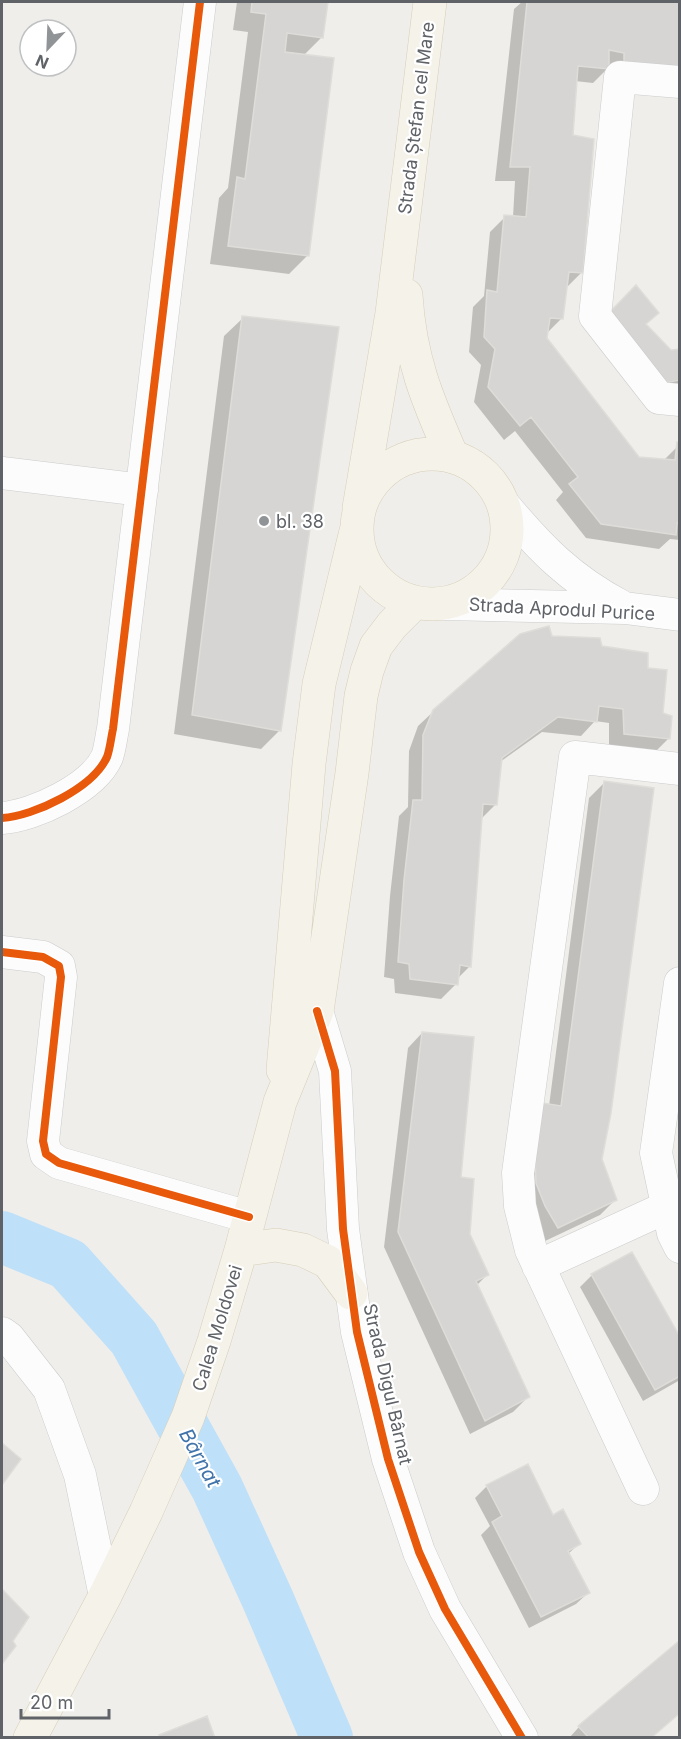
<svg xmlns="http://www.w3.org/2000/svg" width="681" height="1739" font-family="Inter,sans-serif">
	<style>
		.shadow { fill: #0003 }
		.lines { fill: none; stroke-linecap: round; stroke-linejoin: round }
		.river { stroke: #bfe0f9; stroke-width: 52 }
		.building { fill: #d6d5d3; stroke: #deddd9; stroke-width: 1.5 }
		.minor-casing { stroke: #cbcccc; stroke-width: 33 }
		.major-casing { stroke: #d7ceb8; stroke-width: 34 }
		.minor { stroke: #fdfcfc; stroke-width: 32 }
		.major { stroke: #f4f2e9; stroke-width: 33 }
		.cycleway-casing { stroke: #fff; stroke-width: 11 }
		.cycleway { stroke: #e8590c; stroke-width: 8 }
		.poi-dot { fill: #919496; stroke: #fff; stroke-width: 2 }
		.labels { text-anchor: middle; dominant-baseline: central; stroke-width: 4.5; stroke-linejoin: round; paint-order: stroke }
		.street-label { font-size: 18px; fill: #5f6368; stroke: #fff }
		.poi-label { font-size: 18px; fill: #5f6368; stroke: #fff; text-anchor: start }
		.water-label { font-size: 20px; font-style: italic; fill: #4174aa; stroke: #fff }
	</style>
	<rect width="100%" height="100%" fill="#efeeea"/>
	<path class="shadow" d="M237,2H326L322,37L303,56L308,255L289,274L210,264L219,198L228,188L248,32L233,30Z
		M522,2H680V81L610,66L593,83L575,81L571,136L581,273L566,288L562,318L546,334V338L638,458L663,461L680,444V540L670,539L659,549L586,538L556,500L563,492L515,431L504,440L474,402L481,365L469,352L473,307L484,296L490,232L505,217H513L515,181H495L514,9Z
		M243,318L338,329L279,731L261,749L174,734L224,336Z
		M645,325L671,352L680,350V391L647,395Z
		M551,637L601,647L646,669L669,738L654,753L609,748V723L595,721L581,736L542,732L500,762L496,804L480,820L470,966L457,979L456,984L441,999L395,993L394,979L384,977L390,896L399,816L408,807L409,751L418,726L434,711Z
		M604,783L601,1159L615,1200L600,1215L543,1242L521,1199L549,1106L589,798Z
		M422,1033L459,1179L468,1234L487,1275L477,1285L528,1397L513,1412L470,1434L384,1247L408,1048Z
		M592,1275L680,1340V1380L643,1401L580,1287Z
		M2,1445L19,1459L2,1482Z
		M487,1486L553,1517L579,1544L568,1554L588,1593L576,1604L529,1628L481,1535L490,1526L475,1498Z
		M2,1591L11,1641L15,1646L2,1662Z
		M579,1727L650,1738H569Z"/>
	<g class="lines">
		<path class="river" d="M2,1237L68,1264L134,1338L217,1488L268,1600L327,1738"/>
	</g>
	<path class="building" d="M252,2H328L323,38L287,33L285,52L334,58L309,256L228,246L237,177L245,179L266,14L251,12Z
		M527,2H680V73L624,66V53L609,50V69L578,66L573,135L594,139L583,273L569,272L563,319L550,318L547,338L639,457L675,460L677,442L680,443V523H677L676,535L601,524L569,484L578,477L531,417L520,426L488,387L495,349L484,337L487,290L497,292L504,215L526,217L530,167H510Z
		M636,285L659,313L646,324L671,350L680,349V380L659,384L606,316Z
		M242,316L339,327L281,731L192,715Z
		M549,626L552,636L600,638L602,646L648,653V668L667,670L663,713L672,716L670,739L624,734L623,709L599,706L597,722L558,717L502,758L497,805L483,804L471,967L460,965L458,985L410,979L409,964L398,962L404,880L413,800H422L423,735L433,710L520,634Z
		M604,781L654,788L611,1113L602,1159L617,1200L558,1228L545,1206L536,1183L535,1157L543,1103L561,1106Z
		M422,1032L474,1037L461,1177L474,1179L470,1234L489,1275L476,1281L530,1397L485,1421L398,1232Z
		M632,1252L680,1337V1376L655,1390L591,1274Z
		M2,1443L21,1459L2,1485Z
		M528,1464L553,1515L563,1509L581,1544L568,1551L590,1593L541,1617L492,1522L502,1516L486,1485Z
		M2,1589L29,1617L13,1641L16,1646L2,1664Z
		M680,1640V1713L651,1738H589L578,1726Z
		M207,1716L215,1738H160L159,1735Z"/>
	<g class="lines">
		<g class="minor-casing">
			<path id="minor" d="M680,82L620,77L595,316L659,398L680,400
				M2,473L142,490
				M504,505C541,549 570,579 621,606
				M445,604L625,608L680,615
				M2,818C34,816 93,788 107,757C110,749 111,738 113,729L200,2
				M2,952L43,957L59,966L61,977L43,1141L46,1154L59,1163L249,1217
				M680,983L656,1153L673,1233L680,1247
				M317,1011L335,1071L343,1229L357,1332L388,1459L419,1552L445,1609L522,1738
				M538,1266L667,1207
				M2,1333L9,1338L49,1389L80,1475L105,1596
				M643,1489L531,1250L520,1206L518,1173L575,757L680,769"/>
		</g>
		<g class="major-casing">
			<path id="major" d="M406,295C410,359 427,399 452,456
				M357 529a75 75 0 1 1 150 0a75 75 0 1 1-150 0Z
				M359,508L392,313L430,2
				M283,1070L309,764L319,684L356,531
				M241,1250L276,1245L303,1250L328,1262L351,1293
				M30,1738L105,1596L146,1512L188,1417L214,1341L241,1250L280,1102L317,1011L352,773L361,696L367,671L376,646L392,625L414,603"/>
		</g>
		<use href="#minor" class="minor"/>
		<use href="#major" class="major"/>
		<g class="cycleway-casing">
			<path id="cycleway" d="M2,818C34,816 93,788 107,757C110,749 111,738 113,729L200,2
				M2,952L43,957L59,966L61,977L43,1141L46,1154L59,1163L249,1217
				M317,1011L335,1071L343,1229L357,1332L388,1459L419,1552L445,1609L522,1738"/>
		</g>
		<use href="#cycleway" class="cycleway"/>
	</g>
	<circle class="poi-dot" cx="264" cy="521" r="6"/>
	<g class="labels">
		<g class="street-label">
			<text transform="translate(416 118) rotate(-83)">Strada Ștefan cel Mare</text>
			<text transform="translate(562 609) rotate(3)">Strada Aprodul Purice</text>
			<text transform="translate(217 1328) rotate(-73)">Calea Moldovei</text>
			<text transform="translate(388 1384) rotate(77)">Strada Digul Bârnat</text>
		</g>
		<g class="poi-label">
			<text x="276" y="521">bl. 38</text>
		</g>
		<g class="water-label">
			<text transform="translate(200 1458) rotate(61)">Bârnat</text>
		</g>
	</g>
	<rect width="681" height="1739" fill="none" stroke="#5f6368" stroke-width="6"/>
	<g transform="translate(48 48) rotate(203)"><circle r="28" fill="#ffffff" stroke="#bfc1c3" stroke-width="1.5"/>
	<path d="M0-4.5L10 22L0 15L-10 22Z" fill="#919496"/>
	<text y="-9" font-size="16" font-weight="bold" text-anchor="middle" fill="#5f6368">N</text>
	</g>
	<path d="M21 1709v9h88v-9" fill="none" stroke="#5f6368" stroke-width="3"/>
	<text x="30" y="1709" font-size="18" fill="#5f6368" stroke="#ffffff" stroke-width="4.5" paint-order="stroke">20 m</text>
</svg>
